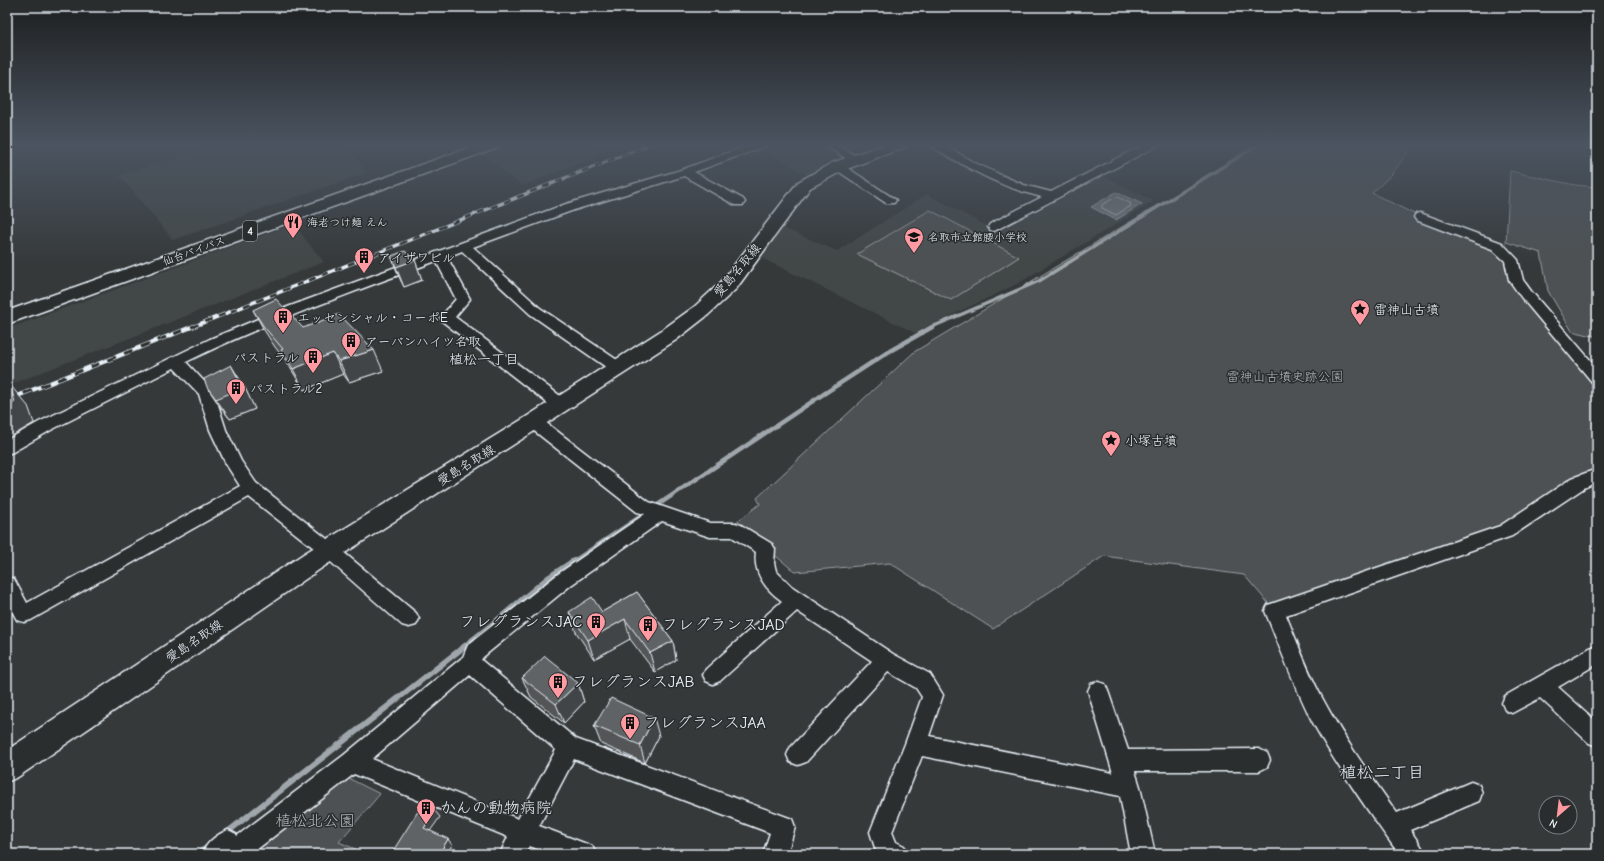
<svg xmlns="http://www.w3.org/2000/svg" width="1604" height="861" font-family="'Comic Neue','Klee One',sans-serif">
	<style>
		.built { fill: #424647 }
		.green { fill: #4d5152; stroke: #9aa1a5 }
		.water { fill: #707579; stroke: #a0a7ac }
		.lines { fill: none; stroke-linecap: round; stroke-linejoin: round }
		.shore { stroke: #b8bfc5; stroke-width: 1 }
		.stream-far2 { stroke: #a0a7ac; stroke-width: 3.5 }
		.stream-far1 { stroke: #a0a7ac; stroke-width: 4.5 }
		.stream { stroke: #a0a7ac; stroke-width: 6 }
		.street-casing { stroke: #e8f1f8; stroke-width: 3 }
		.secondary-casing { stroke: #e8f1f8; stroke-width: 3 }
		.highway-casing { stroke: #e8f1f8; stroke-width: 3 }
		.street { fill: #2a2d2e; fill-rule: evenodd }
		.secondary { fill: #2a2d2e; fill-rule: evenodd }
		.highway { fill: #2a2d2e; fill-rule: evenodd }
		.rail-far1-casing { stroke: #e8f1f8; stroke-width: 3.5 }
		.rail-casing { stroke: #e8f1f8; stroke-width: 4.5 }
		.rail-far1 { stroke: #2a2d2e; stroke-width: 2.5; stroke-dasharray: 7; stroke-linecap: butt }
		.rail { stroke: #2a2d2e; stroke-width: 3; stroke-dasharray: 9; stroke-linecap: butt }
		.wall { fill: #525557; stroke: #e8f1f8 }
		.shaded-wall { fill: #424547; stroke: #e8f1f8 }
		.building { fill: #5f6365; stroke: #e8f1f8 }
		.labels { text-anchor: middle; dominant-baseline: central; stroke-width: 3; stroke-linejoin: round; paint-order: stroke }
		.far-poi-label { font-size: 11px; fill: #e8f1f8; stroke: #2a2d2e; text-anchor: start }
		.far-street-label { font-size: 11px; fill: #e8f1f8; stroke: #2a2d2e }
		.shield { fill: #2a2d2e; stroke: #afb6bb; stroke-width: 1 }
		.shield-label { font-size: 12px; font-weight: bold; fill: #e8f1f8 }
		.poi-label { font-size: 13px; fill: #e8f1f8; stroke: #2a2d2e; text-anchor: start }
		.street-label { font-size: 13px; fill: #e8f1f8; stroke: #2a2d2e }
		.park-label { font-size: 13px; fill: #b2b9be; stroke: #2a2d2e }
		.neighbourhood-label { font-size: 14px; fill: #e8f1f8; stroke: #2a2d2e }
		.near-poi-label { font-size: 16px; fill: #e8f1f8; stroke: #2a2d2e; text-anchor: start }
		.near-park-label { font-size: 16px; fill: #b2b9be; stroke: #2a2d2e }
		.near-neighbourhood-label { font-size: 17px; fill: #e8f1f8; stroke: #2a2d2e }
	</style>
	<rect width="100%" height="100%" fill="#35393a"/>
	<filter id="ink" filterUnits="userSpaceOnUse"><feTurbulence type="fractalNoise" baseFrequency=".025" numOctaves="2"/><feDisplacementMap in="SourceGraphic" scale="8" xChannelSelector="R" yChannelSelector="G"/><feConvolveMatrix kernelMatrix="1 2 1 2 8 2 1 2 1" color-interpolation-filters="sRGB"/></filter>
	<g filter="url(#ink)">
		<path class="built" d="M221,144H341L355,156L366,173L173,240L119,175Z
			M517,144H590L597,156L522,186L484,156Z
			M769,144H822L847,159L808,176L760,147Z
			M1102,175L1154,201L1019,283L915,333L759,257L781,227L837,251L927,194L996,231Z
			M293,224L324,262L7,386V329Z"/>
		<path class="green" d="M1259,144H1414L1392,174L1372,193L1420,217L1497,246L1526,295L1597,385V479L1506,531L1275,611L1244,575L1104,556L993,629L890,563L795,572L736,522L760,504L757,498L914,352L1208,175L1235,161Z
			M1510,171L1575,185L1597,187V337L1572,331L1548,291L1541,253L1506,242Z
			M930,210L1019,257L951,300L857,254Z
			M328,768L380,794L339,842L367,854H221Z"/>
		<path class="water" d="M1116,192L1142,204L1116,220L1091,207Z"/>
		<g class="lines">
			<path class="shore" d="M1117,197L1130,203L1131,206L1116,215L1102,208V205Z"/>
			<path class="stream-far2" d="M932,327L1039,281L1259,144"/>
			<path class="stream-far1" d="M574,561L819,397L888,352L934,326"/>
			<path class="stream" d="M225,834L493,624L548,578L575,560
				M198,854L208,847"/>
			<g class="street-casing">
				<path id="street" d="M752,144H768L766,146L694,172L743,199L745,202L743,205H735L684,176L574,210L473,247L540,308L623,364L625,368L623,372L618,373L613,372L530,314L462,251L447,257L470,299L455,317L567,401L569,405L567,409L561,410L555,409L442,321L440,318L456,299L436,261C352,293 267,322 186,362L214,392L226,430L241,461L256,483L336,546L416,613L419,619L416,625L409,627L402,625L324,556L249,497L31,620L24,622L17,620L7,602V577L14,579L27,603L240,486L226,464L210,430L199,394L174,368L51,430L13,452L7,454V440L39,422L210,339L277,311L566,204L681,170Z
					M823,144H837L862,160L860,162H852Z
					M929,144H943L973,162L1003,176L1024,185L1051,192L1145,144H1159L1157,146L994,231L990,230L988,227L990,224L1042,197C1007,189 978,174 948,156C942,152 933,149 929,144Z
					M839,164L843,165L896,200L894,203H886L835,169L833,167L835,165Z
					M1420,213L1502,243L1518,260L1523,280L1531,291L1597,368V383L1592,382L1521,297L1509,280L1505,261L1492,249L1416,220L1414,217L1416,214Z
					M534,416L540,418L649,502L710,523H735L741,525L772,544L775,549L774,563L776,571L791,586L893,654L930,674L943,695L929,736L1113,773L1088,691L1091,684L1098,682L1105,684L1108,691L1128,750L1259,749L1267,753L1270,760L1267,767L1259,771H1135L1140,787L1155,854H1131L1120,796L922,756L892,832L896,842L904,846L908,854H877L870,832L905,744L922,697L916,688L888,672L806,762L798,765L790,762L787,755L790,748L872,661L797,611L720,681L713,684L706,681L703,675L706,669L782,601C766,590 753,573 756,552L732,537H710L662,521L571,585L483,657L481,660L576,739L792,819L795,827L787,854H763L770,833L574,759L539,826L592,846L596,854H552L529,846L525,854H500L508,837L354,774L251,854H202C207,842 216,835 228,830L236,834L237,836L344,755L463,657L468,645L558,574L645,514L637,512L528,426L526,422L528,418ZM470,675L556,750L518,819L372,759Z
					M1597,469V482L1584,488L1512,536L1286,615C1297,642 1307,669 1320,694C1342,736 1370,775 1397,813L1471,782L1479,785L1482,793L1479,801L1410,830L1421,846L1425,854H1399C1368,811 1337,767 1312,721C1294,685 1280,648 1265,611L1268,605L1500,526L1572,478Z
					M1597,644V664L1558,687L1597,722V746L1589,743L1540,698L1512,713L1505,710L1502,703L1505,696Z"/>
			</g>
			<g class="secondary-casing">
				<path id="secondary" d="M885,144H908L905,147L844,170L810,188L736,289L708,315L676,340L323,567L18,777L7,782V750L305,553L526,417L662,330L694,307L722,281L798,182L832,163Z"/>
			</g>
			<g class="highway-casing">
				<path id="highway" d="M480,144H502L499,147L7,324V311Z"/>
			</g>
			<use href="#street" class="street"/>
			<use href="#secondary" class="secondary"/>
			<use href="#highway" class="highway"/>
			<g class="rail-far1-casing">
				<path id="rail-far1" d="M192,327L651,144"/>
			</g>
			<g class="rail-casing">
				<path id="rail" d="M7,400L194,326"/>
			</g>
			<use href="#rail-far1" class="rail-far1"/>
			<use href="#rail" class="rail"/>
		</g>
		<path class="wall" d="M391,256L415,260L422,280L404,287L399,277Z
			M253,310L303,328L383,371L349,382L343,374L304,390L286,361L275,347L264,330Z
			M244,386L255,409L230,419L221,408L207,387Z
			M637,592L673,641L676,660L655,672L630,639L594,659L576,632L569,612H602Z
			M522,678L578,683L584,702L564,723L531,697Z
			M594,726L659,736L645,763L601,744Z"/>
		<path class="shaded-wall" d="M415,260L422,280L404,287L396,267Z
			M374,350L383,371L349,382L339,361Z
			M333,353L343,374L304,390L293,369Z
			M231,365L244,386L255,409L230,419L216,399Z
			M10,385L28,406L34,423L7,439V407Z
			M625,619L630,639L594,659L588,640Z
			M673,641L676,660L655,672L650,653Z
			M578,683L584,702L564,723L556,704Z
			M654,718L659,736L645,763L640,745Z
			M435,811L440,817L428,834L424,828Z
			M448,839L452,845L447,854H439Z"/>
		<path class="building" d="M405,251L415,260L396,267L391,256Z
			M276,299L303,328L339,314L374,350L339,361L333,353L293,369L281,350L283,349L264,327L253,310Z
			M231,365L243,388L216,399L207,387L204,379Z
			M10,385L15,402L7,407V386Z
			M637,592L673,641L650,653L625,619L588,640L569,612L592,597L602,612Z
			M545,656L578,683L556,704L522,678Z
			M611,698L654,718L640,745L594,726Z
			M422,805L435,811L424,828L448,839L439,854H391Z"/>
	</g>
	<linearGradient id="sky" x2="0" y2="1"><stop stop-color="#1d1f20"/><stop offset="0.55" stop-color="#4b5460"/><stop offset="1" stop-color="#4b5460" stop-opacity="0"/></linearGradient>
	<rect width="1604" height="264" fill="url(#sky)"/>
	<defs>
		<g id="restaurant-pin" transform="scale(1)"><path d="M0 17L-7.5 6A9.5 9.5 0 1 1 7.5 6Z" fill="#ff9aa2" stroke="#2a2d2e"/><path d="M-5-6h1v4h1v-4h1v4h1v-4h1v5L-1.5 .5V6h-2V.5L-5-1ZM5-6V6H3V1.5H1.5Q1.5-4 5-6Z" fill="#111"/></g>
		<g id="school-pin" transform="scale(1)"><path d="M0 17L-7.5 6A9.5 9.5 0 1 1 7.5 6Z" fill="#ff9aa2" stroke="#2a2d2e"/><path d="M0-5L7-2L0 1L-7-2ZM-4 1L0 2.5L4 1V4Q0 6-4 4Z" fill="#111"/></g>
		<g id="building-pin" transform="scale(1)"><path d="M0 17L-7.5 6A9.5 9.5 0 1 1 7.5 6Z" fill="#ff9aa2" stroke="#2a2d2e"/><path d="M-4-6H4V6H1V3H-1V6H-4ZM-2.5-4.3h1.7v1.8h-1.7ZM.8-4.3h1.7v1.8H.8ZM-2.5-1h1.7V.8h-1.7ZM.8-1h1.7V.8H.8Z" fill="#111"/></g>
		<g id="sight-pin" transform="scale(1)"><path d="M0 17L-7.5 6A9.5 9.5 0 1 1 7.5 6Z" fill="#ff9aa2" stroke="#2a2d2e"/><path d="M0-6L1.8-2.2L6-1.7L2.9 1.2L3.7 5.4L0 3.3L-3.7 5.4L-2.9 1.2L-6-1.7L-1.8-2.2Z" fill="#111"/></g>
	</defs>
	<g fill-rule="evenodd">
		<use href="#restaurant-pin" x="293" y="222"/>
		<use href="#school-pin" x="914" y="237"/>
		<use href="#building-pin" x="364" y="257"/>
		<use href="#sight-pin" x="1360" y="309"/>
		<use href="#building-pin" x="283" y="317"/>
		<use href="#building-pin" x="351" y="341"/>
		<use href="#building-pin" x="313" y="357"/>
		<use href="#building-pin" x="236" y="388"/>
		<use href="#sight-pin" x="1111" y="440"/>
		<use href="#building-pin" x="596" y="622"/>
		<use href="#building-pin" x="648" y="625"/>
		<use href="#building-pin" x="558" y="682"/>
		<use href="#building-pin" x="630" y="723"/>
		<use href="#building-pin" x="426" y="808"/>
	</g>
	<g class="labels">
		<g class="far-poi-label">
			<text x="307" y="222">海老つけ麺 えん</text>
			<text x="928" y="237">名取市立館腰小学校</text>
		</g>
		<g class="far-street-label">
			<text transform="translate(194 251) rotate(-20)">仙台バイパス</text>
		</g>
		<rect class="shield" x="243" y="221" width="14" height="20" rx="3"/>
		<g class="shield-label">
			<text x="250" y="231">4</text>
		</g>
		<g class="poi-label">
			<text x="378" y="257">アイザワビル</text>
			<text x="1374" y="309">雷神山古墳</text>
			<text x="297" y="317">エッセンシャル・コーポE</text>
			<text x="365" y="341">アーバンハイツ名取</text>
			<text x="299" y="357" text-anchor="end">パストラル</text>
			<text x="250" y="388">パストラル2</text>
			<text x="1125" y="440">小塚古墳</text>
		</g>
		<g class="street-label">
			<text transform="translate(737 270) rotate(-50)">愛島名取線</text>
			<text transform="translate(466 465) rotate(-32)">愛島名取線</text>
			<text transform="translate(194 641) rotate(-34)">愛島名取線</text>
		</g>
		<g class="park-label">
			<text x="1285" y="376">雷神山古墳史跡公園</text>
		</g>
		<g class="neighbourhood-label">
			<text x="484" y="359">植松一丁目</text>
		</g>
		<g class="near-poi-label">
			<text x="582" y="622" text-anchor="end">フレグランスJAC</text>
			<text x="662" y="625">フレグランスJAD</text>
			<text x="572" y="682">フレグランスJAB</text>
			<text x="644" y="723">フレグランスJAA</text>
			<text x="440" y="808">かんの動物病院</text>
		</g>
		<g class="near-park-label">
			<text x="315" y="821">植松北公園</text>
		</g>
		<g class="near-neighbourhood-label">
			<text x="1382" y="772">植松二丁目</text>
		</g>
	</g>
	<rect width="1604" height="861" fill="none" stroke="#2a2d2e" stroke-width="24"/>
	<rect x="12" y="12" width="1580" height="837" fill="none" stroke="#e8f1f8" stroke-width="1.5" filter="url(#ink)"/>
	<g transform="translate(1558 815) rotate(208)"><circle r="19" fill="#2a2d2e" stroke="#767b7f"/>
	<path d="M0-3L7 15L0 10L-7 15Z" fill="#ff9aa2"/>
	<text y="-6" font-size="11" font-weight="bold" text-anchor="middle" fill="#e8f1f8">N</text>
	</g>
</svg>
